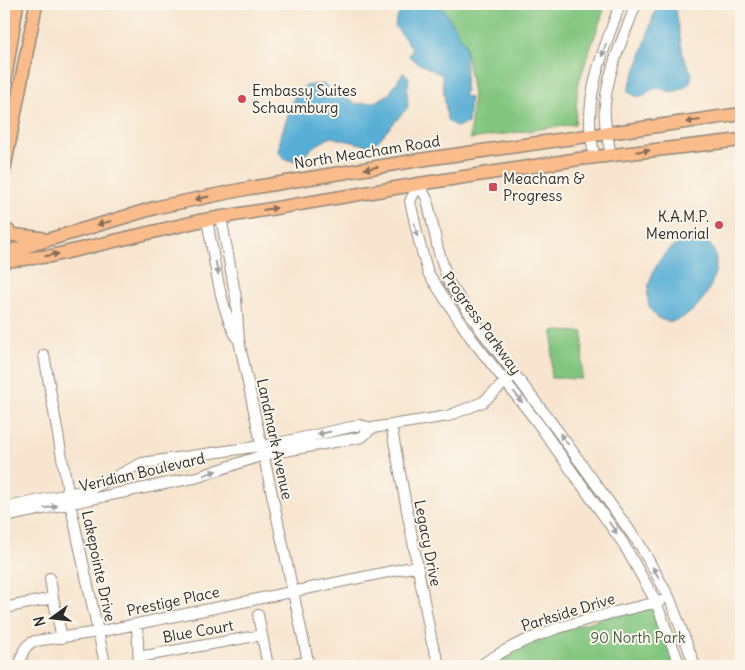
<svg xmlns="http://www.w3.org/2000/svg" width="745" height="670" font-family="Delius,sans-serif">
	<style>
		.green { fill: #82c67f; stroke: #567855 }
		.water { fill: #59afd5; stroke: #426d80 }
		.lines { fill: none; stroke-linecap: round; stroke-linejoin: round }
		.minor-casing { stroke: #91887d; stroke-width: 12 }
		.major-casing { stroke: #91887d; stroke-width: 15 }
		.minor { stroke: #fff; stroke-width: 10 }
		.major { stroke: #f9bc8a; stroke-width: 12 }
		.oneway { fill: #a0a0a0 }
		.oneway2 { fill: #886c56 }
		.poi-dot { fill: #d1495b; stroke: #fbf7ec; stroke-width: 2 }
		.labels { text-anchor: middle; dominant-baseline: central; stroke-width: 4; stroke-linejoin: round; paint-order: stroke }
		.poi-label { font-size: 15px; fill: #2b2b2b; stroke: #fbf7ec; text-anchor: start }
		.street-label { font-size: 15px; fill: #2b2b2b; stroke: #fbf7ec }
		.park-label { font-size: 15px; fill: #455a44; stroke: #fbf7ec }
	</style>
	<rect width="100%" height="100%" fill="#fbf7ec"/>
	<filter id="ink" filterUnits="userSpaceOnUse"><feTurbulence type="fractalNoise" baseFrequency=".02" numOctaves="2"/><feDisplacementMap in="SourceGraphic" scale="10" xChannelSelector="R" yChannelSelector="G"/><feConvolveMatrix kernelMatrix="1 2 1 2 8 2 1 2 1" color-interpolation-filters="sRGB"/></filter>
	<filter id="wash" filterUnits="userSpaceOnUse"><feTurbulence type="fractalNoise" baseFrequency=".0096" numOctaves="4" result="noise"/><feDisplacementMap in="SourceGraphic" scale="20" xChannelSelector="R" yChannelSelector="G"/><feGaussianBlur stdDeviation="1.12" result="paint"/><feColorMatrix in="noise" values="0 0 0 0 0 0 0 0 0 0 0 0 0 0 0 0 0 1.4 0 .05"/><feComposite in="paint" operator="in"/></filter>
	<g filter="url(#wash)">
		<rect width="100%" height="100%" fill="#f7e5cf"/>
		<path class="green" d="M438,4H606L578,84L575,124L470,139L473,95L465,44Z
			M553,331L583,332L582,379L551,378Z
			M656,602L680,666H480L517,644Z"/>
		<path class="water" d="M414,4H438L444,10L465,44L466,72L465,87L466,90L463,95L470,98L468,123L456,127L447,120L442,75L418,63L409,56L412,48L395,26L396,20L401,10H407Z
			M657,4H674L675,6L683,56L692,74L690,83C683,88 677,93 668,91C663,90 662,88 657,88C642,91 646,103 628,92L630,84L640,59Z
			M403,73L409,77L407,90L408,107L377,142L370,146L331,137L313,147L305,155L294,161L284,159L279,152L280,138L295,95L305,86L323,84L339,95L357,104L375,102L389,94Z
			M699,237C745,256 687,343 656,316C639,301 651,271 663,256C671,246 686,239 699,237Z"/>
	</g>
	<g filter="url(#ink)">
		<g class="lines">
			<g class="minor-casing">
				<path id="minor" d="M611,155C608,139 603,121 605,104C608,70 624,36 636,4
					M594,157C593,146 590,134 590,123C589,82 607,42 620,4
					M419,184L410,201L419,241L428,273L471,338L537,422L623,543L656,602L680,666
					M419,184L427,199L438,249L448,281L481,330L557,430L640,545L670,599L695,666
					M221,217L236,298L239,341L309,666
					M207,220C214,255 219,307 237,338
					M44,355L70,503L104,659L103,666
					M391,425L432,643L440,666
					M4,508L91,489L142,463L274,444L360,425L372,428L448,416L483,402L510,378
					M4,517L198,477L263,455L362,437L372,428
					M50,578L53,598
					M4,608L53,598L62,638
					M258,615L268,666
					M137,624L139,666
					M139,657L262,635
					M20,666C22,655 23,645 35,641L98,632L417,566
					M282,666L308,662
					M480,666C533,628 599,617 661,601"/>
			</g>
			<g class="major-casing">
				<path id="major" d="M4,86L17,4
					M4,170L36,4
					M4,227L13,235L41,238
					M4,253L158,207L250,188L419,160L741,114
					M4,261L51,256L199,221L419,184L579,159L741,140"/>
			</g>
			<use href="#minor" class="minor"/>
			<use href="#major" class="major"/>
		</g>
		<defs><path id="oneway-solid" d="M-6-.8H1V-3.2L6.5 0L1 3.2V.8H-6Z" transform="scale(1.25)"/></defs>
		<g class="oneway">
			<use href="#oneway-solid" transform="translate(604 50) rotate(109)"/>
			<use href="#oneway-solid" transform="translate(416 230) rotate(77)"/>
			<use href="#oneway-solid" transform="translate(217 268) rotate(79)"/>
			<use href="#oneway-solid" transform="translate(518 397) rotate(52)"/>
			<use href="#oneway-solid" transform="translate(324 433) rotate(168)"/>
			<use href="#oneway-solid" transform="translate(564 439) rotate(-127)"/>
			<use href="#oneway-solid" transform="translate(210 473) rotate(-20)"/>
			<use href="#oneway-solid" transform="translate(51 507) rotate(-12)"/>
			<use href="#oneway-solid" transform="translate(613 528) rotate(56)"/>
			<use href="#oneway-solid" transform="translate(656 573) rotate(-120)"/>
		</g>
		<g class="oneway2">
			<use href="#oneway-solid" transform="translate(693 121) rotate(172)"/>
			<use href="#oneway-solid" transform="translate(643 151) rotate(-6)"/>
			<use href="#oneway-solid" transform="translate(371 168) rotate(171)"/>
			<use href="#oneway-solid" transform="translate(202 198) rotate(168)"/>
			<use href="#oneway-solid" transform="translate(270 209) rotate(-8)"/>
			<use href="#oneway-solid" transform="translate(104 223) rotate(164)"/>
			<use href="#oneway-solid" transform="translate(52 255) rotate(-10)"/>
		</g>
	</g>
	<g class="poi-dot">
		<circle cx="242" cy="99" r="5"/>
		<rect x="488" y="182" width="10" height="10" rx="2.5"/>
		<circle cx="719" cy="225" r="5"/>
	</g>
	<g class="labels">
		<g class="poi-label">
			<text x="252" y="90">Embassy Suites<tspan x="252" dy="17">Schaumburg</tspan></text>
			<text x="503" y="178">Meacham &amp;<tspan x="503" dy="17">Progress</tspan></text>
			<text x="709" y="216" text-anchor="end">K.A.M.P.<tspan x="709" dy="17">Memorial</tspan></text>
		</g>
		<g class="street-label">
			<text transform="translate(367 152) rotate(-9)">North Meacham Road</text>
			<text transform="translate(482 323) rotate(54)">Progress Parkway</text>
			<text transform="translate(275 439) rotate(78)">Landmark Avenue</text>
			<text transform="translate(142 472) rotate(-13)">Veridian Boulevard</text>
			<text transform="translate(428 543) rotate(79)">Legacy Drive</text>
			<text transform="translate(99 566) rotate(78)">Lakepointe Drive</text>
			<text transform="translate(173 601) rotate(-12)">Prestige Place</text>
			<text transform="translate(568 612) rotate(-17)">Parkside Drive</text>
			<text transform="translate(198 631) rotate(-10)">Blue Court</text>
		</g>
		<g class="park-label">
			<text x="638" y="637">90 North Park</text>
		</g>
	</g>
	<rect width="745" height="670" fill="none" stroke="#fbf7ec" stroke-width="20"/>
	<g transform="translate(52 618) rotate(255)" stroke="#fbf7ec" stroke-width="4" paint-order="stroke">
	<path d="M0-4L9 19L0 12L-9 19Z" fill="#2b2b2b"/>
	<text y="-8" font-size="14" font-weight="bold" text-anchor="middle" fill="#2b2b2b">N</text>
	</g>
</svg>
